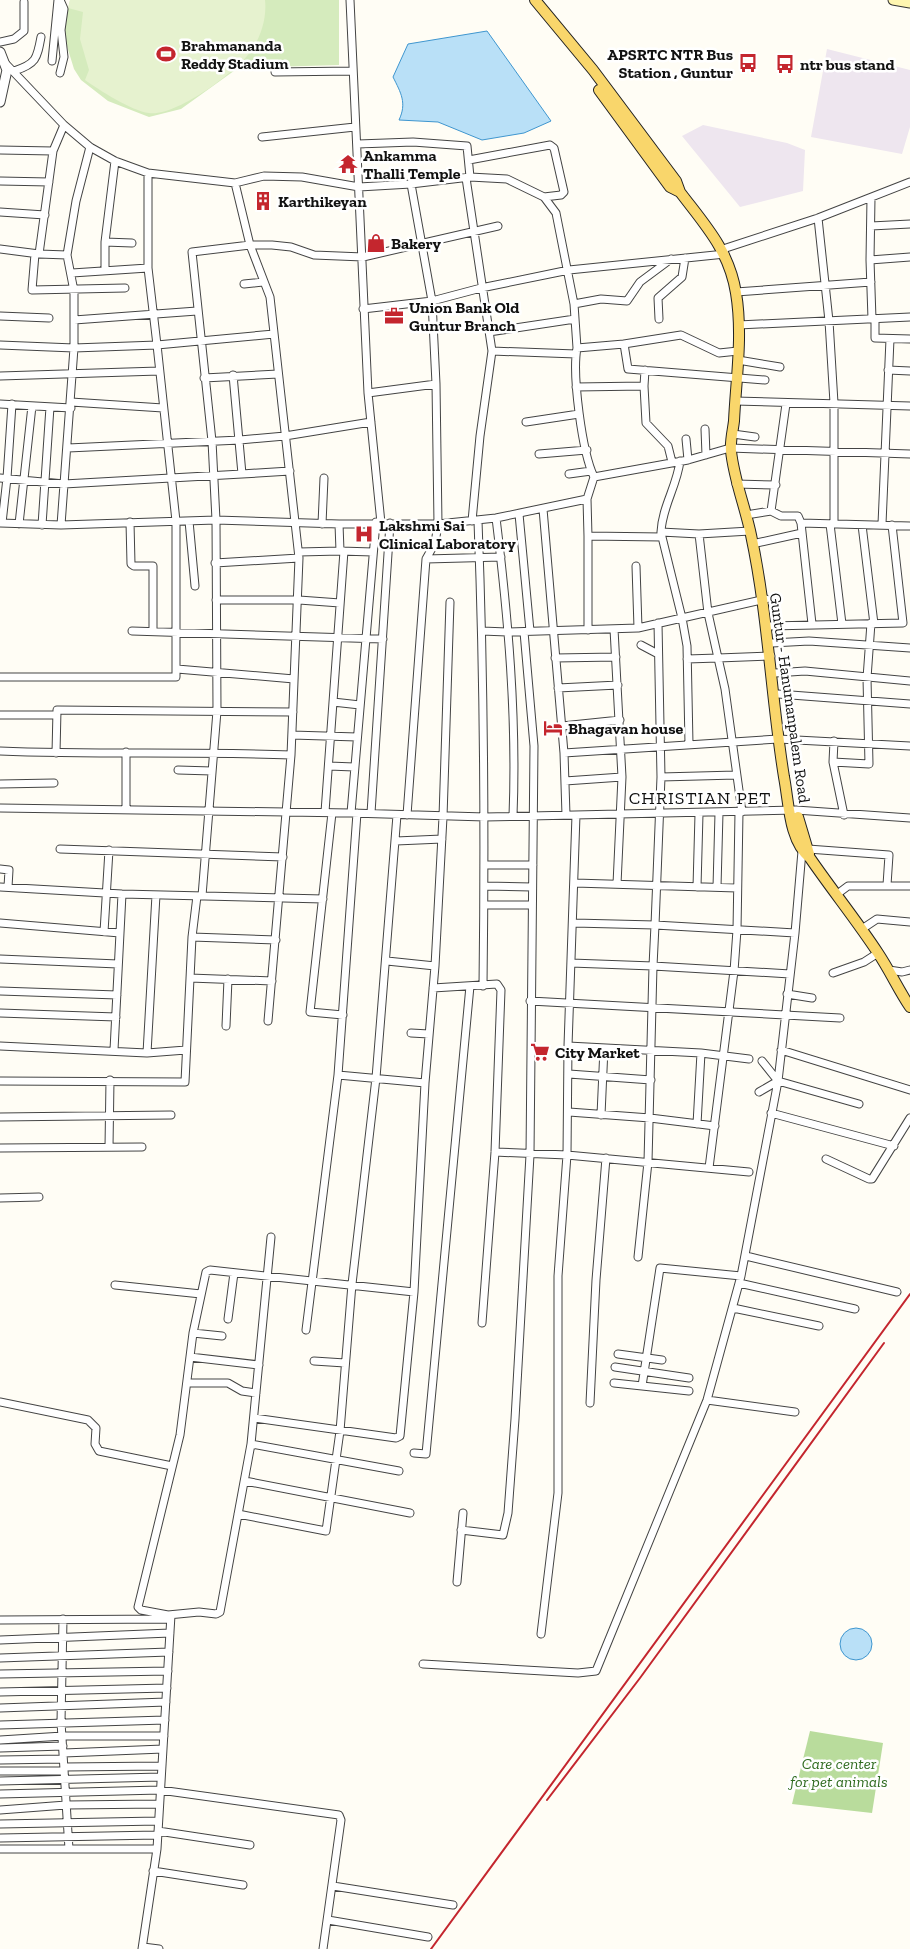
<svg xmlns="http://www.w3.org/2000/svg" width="910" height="1949" font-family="'Zilla Slab',serif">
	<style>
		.industrial { fill: #eee6ef }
		.green { fill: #d5ebbd }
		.forest { fill: #b9dc9c }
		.pitch { fill: #e6f2cf }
		.water { fill: #b9e0f7; stroke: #3f96cf }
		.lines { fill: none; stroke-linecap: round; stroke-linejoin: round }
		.minor-casing { stroke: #444; stroke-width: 9 }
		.tertiary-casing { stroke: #444; stroke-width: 11 }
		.secondary-casing { stroke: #333; stroke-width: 11 }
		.primary-casing { stroke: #222; stroke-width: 12 }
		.minor { stroke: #fff; stroke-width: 7 }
		.tertiary { stroke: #fff; stroke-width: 9 }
		.secondary { stroke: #fff6b0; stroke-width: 9 }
		.primary { stroke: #f9d66b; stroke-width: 10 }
		.rail { stroke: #c4262e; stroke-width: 2 }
		.labels { text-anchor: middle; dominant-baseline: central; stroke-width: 5; stroke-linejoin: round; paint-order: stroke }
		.poi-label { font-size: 16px; font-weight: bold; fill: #111; stroke: #fff; text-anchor: start }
		.street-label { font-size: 16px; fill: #111; stroke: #fff }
		.park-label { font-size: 16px; font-style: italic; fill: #2f6b1f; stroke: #fff }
		.neighbourhood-label { font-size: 18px; letter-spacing: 1px; fill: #111; stroke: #fff }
	</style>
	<rect width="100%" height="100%" fill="#fffdf5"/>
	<path class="industrial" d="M827,49L910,70V127L902,154L811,137Z
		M703,125L787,143L805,150L803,191L740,207L682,136Z"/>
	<path class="green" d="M70,0H339V65L238,68L181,109L149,117L108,101L81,80L74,69L66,43L64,29Z"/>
	<path class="forest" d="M810,1731L883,1743L872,1813L792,1804Z"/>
	<path class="pitch" d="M70,0H265C267,17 261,37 251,51C236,72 176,117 149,113C132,111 99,90 85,80L89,70L80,39L83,12L68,8Z"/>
	<path class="water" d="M487,31L551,121L524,133L482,140L438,122L399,120C407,103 401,93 393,77L408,44Z
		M840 1644a16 16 0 1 1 32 0a16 16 0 1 1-32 0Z"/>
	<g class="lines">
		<g class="minor-casing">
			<path id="minor" d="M350,0L368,393L381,523
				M0,42L14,39L24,31V2
				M52,61L58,0
				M6,64L64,125L90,147L115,161L148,173L235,183L264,176L302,177L359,187L411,184L470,177L507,179L544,197L556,213L574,304L577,348L624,344L681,335L719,353L738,351
				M14,71C36,64 37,59 41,37
				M275,72L353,71
				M60,73L64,57L61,30L64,9L60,0
				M64,125L53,151L39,254L67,255
				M262,137L355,127
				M358,144L413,142L467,146L470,177
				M0,150L53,151
				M469,160L550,145L554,148L564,192L561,195L544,197
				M148,173V268L157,345L274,334
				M466,178L492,351L480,436L472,521
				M0,181L49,182
				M235,183L250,245L270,297L299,558L291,755L268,1021
				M871,198L870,260L910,257
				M0,212L45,215
				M818,218L829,321L834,403V524
				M871,226L910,224
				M105,242L132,243
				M0,249L39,254
				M723,249L818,218L910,182
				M35,254L32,290L125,288
				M870,260L872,319
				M105,270V242L115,161
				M72,273L148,268
				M244,284L263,282
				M736,292L871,282
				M574,304L601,299L627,301L640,282L671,259
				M363,309L432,301L481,288L569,270L725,254
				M0,316L49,318
				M659,319L658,298L682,277L685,258
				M875,319V338L910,339
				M74,320L197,311
				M738,325L910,317
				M489,332L575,319
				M624,344L628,369L765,380
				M0,345L74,348L61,525
				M577,348C572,375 582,452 594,477
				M492,351L576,354
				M738,360L780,367
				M888,370L910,371
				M233,375L242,474L290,471
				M0,376L159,371
				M204,378L278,374
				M644,386L645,370
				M576,387L644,386L646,423L668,446L672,462
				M368,393L436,384
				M735,401L910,406
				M71,402L163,408
				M0,404L71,408
				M526,422L579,414
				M705,429L706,455
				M733,434L755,437
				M686,439L688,460
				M68,448L240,440L285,436L371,422
				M539,454L587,450
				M680,461C677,486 662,507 661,532L699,534L750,531
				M569,474L591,471
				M0,478L64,484L242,474
				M736,484L776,485
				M587,499L588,536L662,537L661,533
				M543,509L564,753L566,815
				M771,511L786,404
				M519,514L530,631
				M746,515L771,511L781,516H798L801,523L812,624
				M496,518C508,616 517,717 513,816
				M189,521L195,586
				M478,521C484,676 485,831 483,986
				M130,522L131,564L134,566H153V630
				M0,523L61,525L216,520L339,524H438L496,518L587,499L594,477L688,460L730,448L910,454
				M2,523L7,478L12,404
				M801,523L910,526
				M19,524L32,406
				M322,524L324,478
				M339,524L340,551L373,552
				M830,524L842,624
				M882,524L890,339
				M42,525L50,407
				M862,525L874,624
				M699,534L708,613L718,658L771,656
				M588,536V630
				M662,537L682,618L766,599
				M752,544L802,533
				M299,552L340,551
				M426,559L501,557
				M215,563L299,558
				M636,566L638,628L682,618L687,646L689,744
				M216,600H299L340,603
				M658,623L661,777L655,925L795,933
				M770,626L903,623L892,525
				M614,629L622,777L617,884
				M132,631L383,639
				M482,631L507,632L638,628
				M772,643L809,641L910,648
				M641,645L658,654
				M555,658L616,657
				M687,659L718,658L725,689L742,812
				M177,669L294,679
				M775,673L805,671L910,681
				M0,677H176V521L157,345L74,348V291L67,255L76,201L90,147
				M558,688L618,685
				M778,694L910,704
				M333,702L360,705
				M0,715H57
				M562,726L620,720
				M292,735L357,737
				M834,741L833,762L844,815
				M0,751C97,755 194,751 291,755
				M56,753L57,710L293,712
				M564,753L778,739L910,746
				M833,762L869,764L867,678L871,623
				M329,766L354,767
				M178,770L212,771
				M661,777L736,775
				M565,781L622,777
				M0,784L54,783
				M0,808L351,813L485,817L796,810L910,818
				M126,809V752
				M325,812L344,551
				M332,813L310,1012L343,1015
				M351,813L376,522
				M371,813L390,523
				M407,815L426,559L435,543L438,524L436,384L432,301L411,184
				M396,841L442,839
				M60,849L283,857
				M485,865H533
				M0,869L9,870L8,887
				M575,883L737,888
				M485,886L532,887
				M0,887L122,894L323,899
				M697,887L699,814
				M717,887L719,813
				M836,895L848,886H910
				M202,896L217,711L216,520L212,441L192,252L250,245H272L291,247L314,255L363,257L498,226
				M484,905H532
				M0,923L120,933
				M574,923L655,925L653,966L790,974
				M862,929L877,919L910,922
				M104,932L109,850
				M192,937L276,940
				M0,959L118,964
				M387,961L435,966
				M571,963L653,966L648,1162L638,1257
				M889,970L902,972L910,970
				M833,973L864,962L878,953
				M190,978L272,981
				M433,988L497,984L501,990L495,1152L482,1323
				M0,991L117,995
				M787,994L812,998
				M530,1001L840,1018
				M0,1013L116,1017
				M226,1026L228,979
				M411,1033L429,1034
				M0,1046L147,1053L186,1050
				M568,1046L701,1053L749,1059
				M114,1050L122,894
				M781,1050L910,1090
				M147,1053L156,895
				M569,1074L651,1080
				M338,1075L357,813
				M0,1081L185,1082L192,937L197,896
				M778,1081L859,1104
				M759,1092L778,1081L762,1061
				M569,1112L650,1118L715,1126
				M771,1113L894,1146
				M601,1115L604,1048
				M0,1117L171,1115
				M697,1124L701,1053
				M109,1147L110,1080
				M0,1148L142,1147
				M495,1152L567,1155L749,1172
				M826,1159L869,1179H872L910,1118
				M709,1168L734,971L737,930L739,812
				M0,1198L39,1197
				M746,1256L897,1292
				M739,1283L855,1309
				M115,1285L201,1294
				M733,1308L819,1326
				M228,1319L234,1273
				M306,1330L338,1075L425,1083
				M193,1333L222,1336
				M618,1354L662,1360
				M190,1357L259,1365
				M314,1361L345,1363
				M615,1367L689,1378
				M187,1383H228L242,1391L256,1393
				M614,1383L689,1391
				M642,1386L660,1268L741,1276L778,1081L795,933L802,851L808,849L889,855L887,885
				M707,1400L795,1412
				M0,1402L88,1420L96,1428L95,1444L99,1451L172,1466
				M590,1403L596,1280L606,1158
				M254,1418L396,1438L400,1436L414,1292L425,1083L435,966L443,817L450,602
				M251,1444L271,1237
				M414,1453L426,1454L470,986
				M399,1471L251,1444L220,1612L216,1614L199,1612L168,1615L141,1610L138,1607L180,1435L193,1333L206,1272L210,1270L414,1292
				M245,1481L410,1513
				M238,1514L326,1531L340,1431L352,1284L376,1078L397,815
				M461,1530L503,1535L508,1513L515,1419L530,1155L534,746L524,632
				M457,1582L463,1513
				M63,1619L61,1722L69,1849
				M0,1620L170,1619
				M541,1634L558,1493V1276L567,1155L568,1046L576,815
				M0,1640L170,1633
				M0,1658L169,1652
				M423,1664L578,1673L596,1671L707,1400L741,1276
				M0,1674L168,1671
				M0,1692L167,1688
				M0,1708L166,1702
				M0,1725L165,1720
				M0,1740L63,1736H164
				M0,1748L63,1746
				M64,1753L163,1749
				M0,1760L63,1759
				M64,1767L162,1766
				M0,1771H64
				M0,1781L161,1777
				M0,1794L160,1790L339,1815L341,1820L323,1949
				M0,1810L66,1805L159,1804
				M0,1824L158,1821
				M158,1831L250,1845
				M0,1838L157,1835
				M0,1849H157
				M153,1871L243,1885
				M333,1886L453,1905
				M328,1920L428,1937
				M143,1947L159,1949
				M142,1949L157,1849L171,1615"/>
		</g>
		<g class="tertiary-casing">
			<path id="tertiary" d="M0,52L7,70L0,102"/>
		</g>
		<g class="secondary-casing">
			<path id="secondary" d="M893,0L910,3"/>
		</g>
		<g class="primary-casing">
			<path id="primary" d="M535,0L593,70L676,181L680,192C705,225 729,250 736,293C743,335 736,379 734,421C733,430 730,441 731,451C734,480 745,506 751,535C768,614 771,697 784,777C789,803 789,841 810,858C832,890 857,921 878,953C890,971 898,989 910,1007
				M599,90L670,187L680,192
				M798,817L809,854"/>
		</g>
		<use href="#minor" class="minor"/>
		<use href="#tertiary" class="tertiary"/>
		<use href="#secondary" class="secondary"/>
		<use href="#primary" class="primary"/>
		<path class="rail" d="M547,1800L640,1678L884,1343
			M431,1949L910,1294"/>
	</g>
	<defs>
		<g id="stadium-bare" transform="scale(1.5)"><path d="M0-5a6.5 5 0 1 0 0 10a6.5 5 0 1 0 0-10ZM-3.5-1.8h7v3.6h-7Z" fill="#c4262e" stroke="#fff" stroke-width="2.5" paint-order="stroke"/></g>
		<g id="bus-bare" transform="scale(1.5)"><path d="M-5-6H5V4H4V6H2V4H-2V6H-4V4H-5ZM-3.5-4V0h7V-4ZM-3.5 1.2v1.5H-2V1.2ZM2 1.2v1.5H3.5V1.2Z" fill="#c4262e" stroke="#fff" stroke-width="2.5" paint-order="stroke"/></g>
		<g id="temple-bare" transform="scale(1.5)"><path d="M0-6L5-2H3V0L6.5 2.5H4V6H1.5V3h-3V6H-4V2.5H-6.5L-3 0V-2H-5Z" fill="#c4262e" stroke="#fff" stroke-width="2.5" paint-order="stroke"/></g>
		<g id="building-bare" transform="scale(1.5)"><path d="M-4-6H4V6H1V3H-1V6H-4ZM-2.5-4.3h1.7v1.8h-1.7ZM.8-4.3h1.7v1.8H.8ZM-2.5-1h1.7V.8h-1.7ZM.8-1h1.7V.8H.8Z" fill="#c4262e" stroke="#fff" stroke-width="2.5" paint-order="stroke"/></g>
		<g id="shop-bare" transform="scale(1.5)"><path d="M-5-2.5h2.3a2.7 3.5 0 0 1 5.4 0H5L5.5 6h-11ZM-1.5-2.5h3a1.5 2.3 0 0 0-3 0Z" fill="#c4262e" stroke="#fff" stroke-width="2.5" paint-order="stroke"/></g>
		<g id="office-bare" transform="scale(1.5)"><path d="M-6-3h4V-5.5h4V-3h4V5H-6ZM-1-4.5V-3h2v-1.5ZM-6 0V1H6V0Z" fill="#c4262e" stroke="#fff" stroke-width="2.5" paint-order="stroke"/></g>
		<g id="hospital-bare" transform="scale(1.5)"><path d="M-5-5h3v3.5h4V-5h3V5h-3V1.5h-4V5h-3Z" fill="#c4262e" stroke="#fff" stroke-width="2.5" paint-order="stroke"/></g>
		<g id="hotel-bare" transform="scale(1.5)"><path d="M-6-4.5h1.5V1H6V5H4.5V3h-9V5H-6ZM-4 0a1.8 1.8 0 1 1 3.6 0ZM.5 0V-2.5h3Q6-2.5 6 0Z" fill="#c4262e" stroke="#fff" stroke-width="2.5" paint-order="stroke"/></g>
		<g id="supermarket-bare" transform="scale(1.5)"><path d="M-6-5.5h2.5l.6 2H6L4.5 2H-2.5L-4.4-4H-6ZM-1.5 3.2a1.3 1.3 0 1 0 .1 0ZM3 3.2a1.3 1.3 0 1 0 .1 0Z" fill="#c4262e" stroke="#fff" stroke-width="2.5" paint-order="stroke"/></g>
	</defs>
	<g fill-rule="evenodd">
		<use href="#stadium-bare" x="166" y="54"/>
		<use href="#bus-bare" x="748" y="63"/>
		<use href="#bus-bare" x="785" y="64"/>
		<use href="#temple-bare" x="348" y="164"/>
		<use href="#building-bare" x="263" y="201"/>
		<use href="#shop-bare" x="376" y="243"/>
		<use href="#office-bare" x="394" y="316"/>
		<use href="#hospital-bare" x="364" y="534"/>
		<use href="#hotel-bare" x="553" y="728"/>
		<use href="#supermarket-bare" x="540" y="1052"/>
	</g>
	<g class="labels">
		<g class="poi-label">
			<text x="181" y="45">Brahmananda<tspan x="181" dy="18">Reddy Stadium</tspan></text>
			<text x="733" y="54" text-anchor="end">APSRTC NTR Bus<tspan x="733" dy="18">Station , Guntur</tspan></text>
			<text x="800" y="64">ntr bus stand</text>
			<text x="363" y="155">Ankamma<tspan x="363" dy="18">Thalli Temple</tspan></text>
			<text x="278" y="201">Karthikeyan</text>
			<text x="391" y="243">Bakery</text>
			<text x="409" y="307">Union Bank Old<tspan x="409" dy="18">Guntur Branch</tspan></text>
			<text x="379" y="525">Lakshmi Sai<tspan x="379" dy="18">Clinical Laboratory</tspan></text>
			<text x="568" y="728">Bhagavan house</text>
			<text x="555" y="1052">City Market</text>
		</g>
		<g class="street-label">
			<text transform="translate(790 698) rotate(82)">Guntur - Hanumanpalem Road</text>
		</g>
		<g class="park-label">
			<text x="839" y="1763">Care center<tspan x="839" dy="18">for pet animals</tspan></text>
		</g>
		<g class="neighbourhood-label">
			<text x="700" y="798">CHRISTIAN PET</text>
		</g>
	</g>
</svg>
